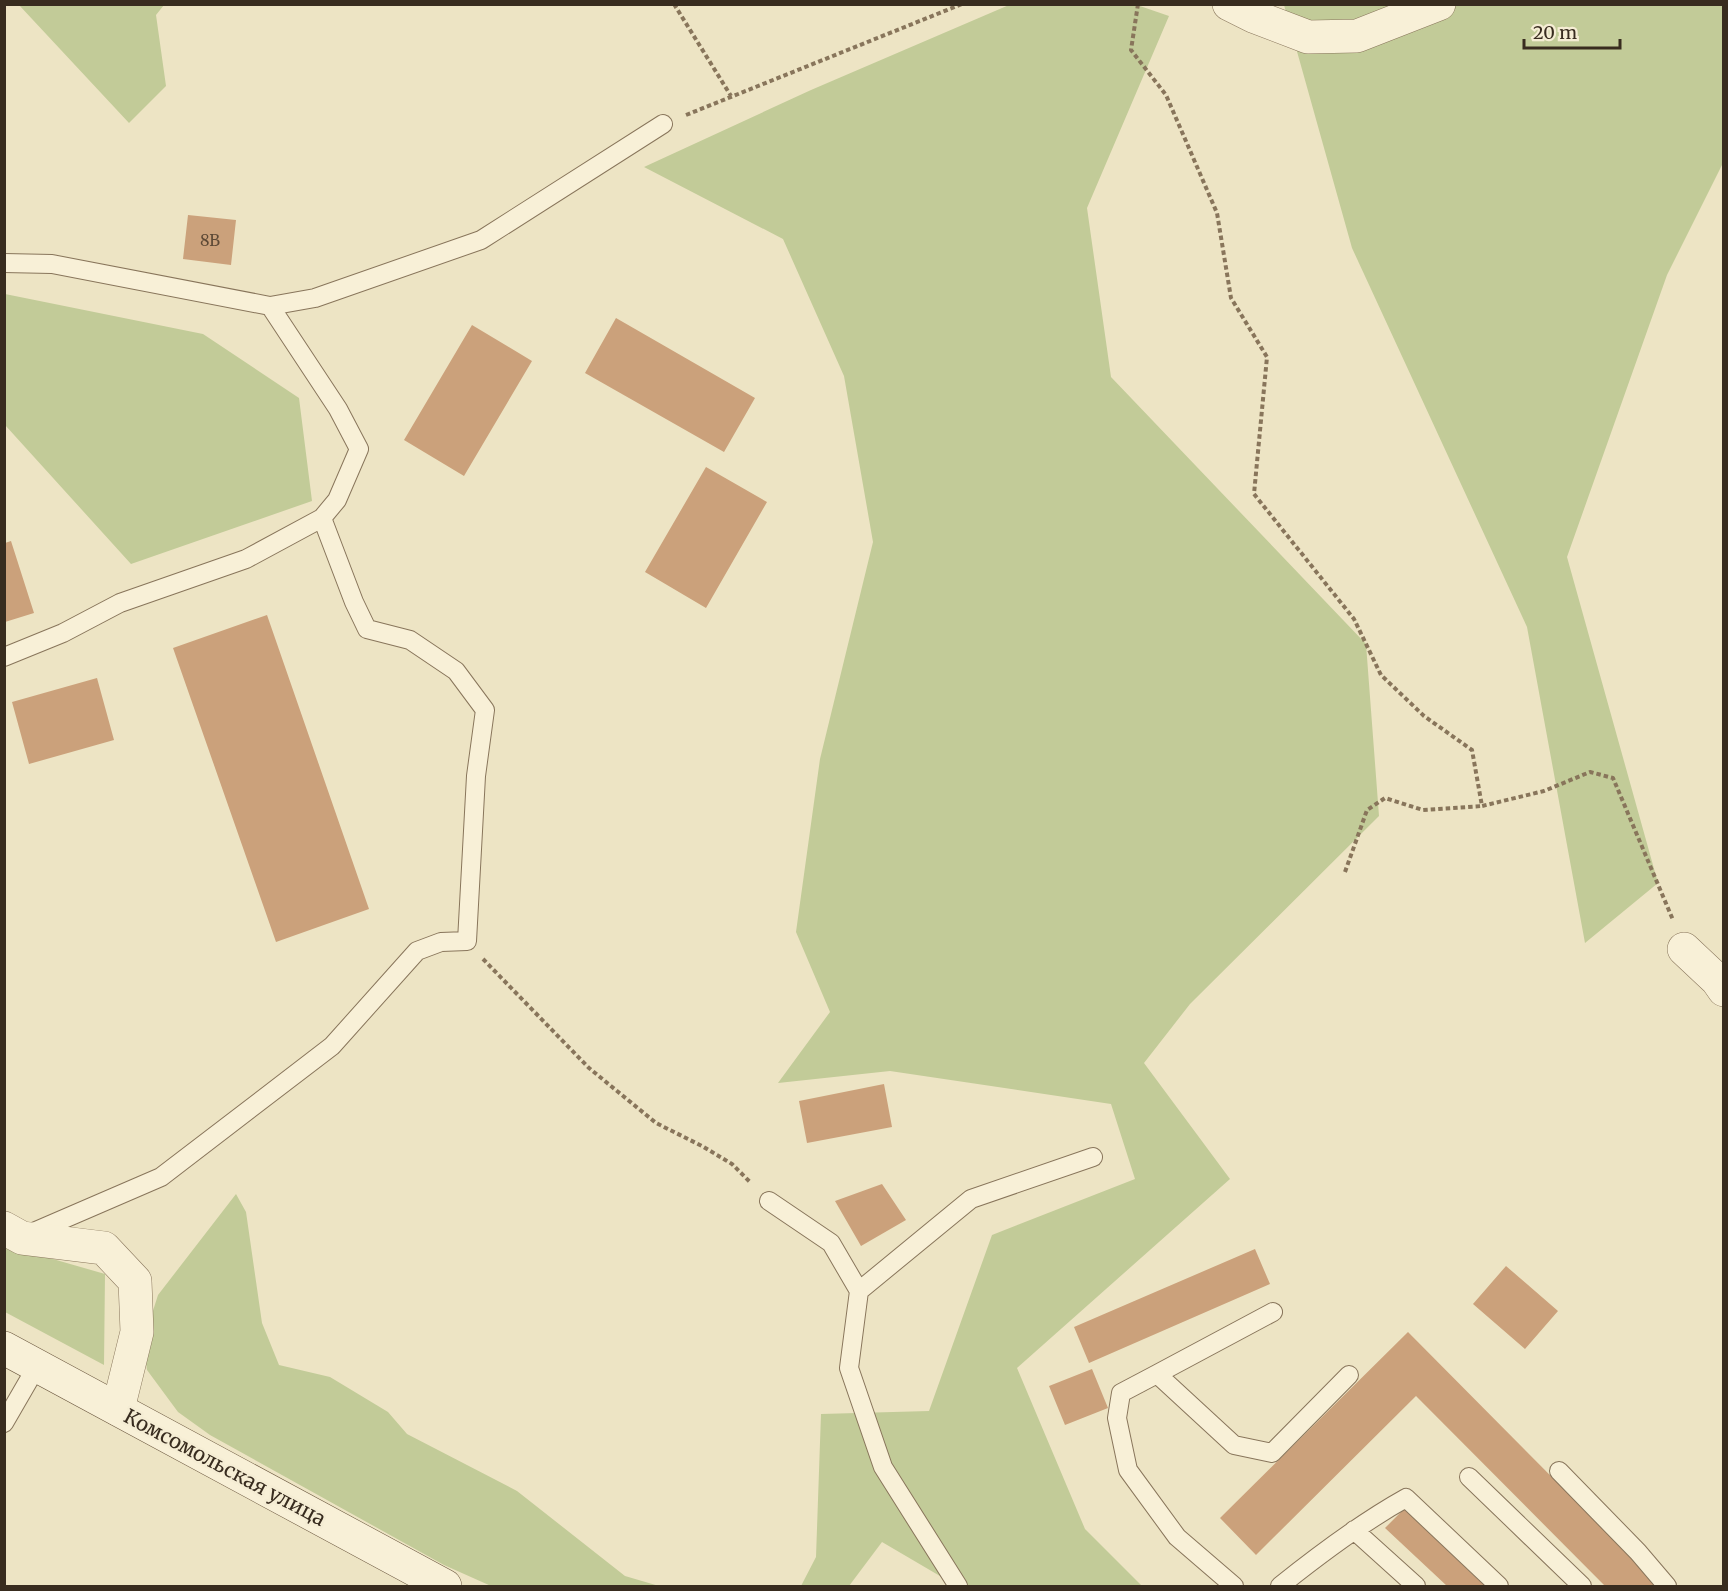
<svg xmlns="http://www.w3.org/2000/svg" width="1728" height="1591" font-family="Merriweather,serif">
	<style>
		.green { fill: #c2cb98 }
		.building { fill: #cba17b }
		.lines { fill: none; stroke-linecap: round; stroke-linejoin: round }
		.lane-casing { stroke: #88755b; stroke-width: 20 }
		.street-casing { stroke: #88755b; stroke-width: 34 }
		.secondary-casing { stroke: #6a563e; stroke-width: 34 }
		.path { stroke: #88755b; stroke-width: 4; stroke-dasharray: 4.5 3; stroke-linecap: butt }
		.lane { stroke: #f8f0d7; stroke-width: 18 }
		.street { stroke: #f8f0d7; stroke-width: 33 }
		.secondary { stroke: #f8f0d7; stroke-width: 33 }
		.labels { text-anchor: middle; dominant-baseline: central; stroke-width: 5; stroke-linejoin: round; paint-order: stroke }
		.number-label { font-size: 16px; fill: #5d4936 }
		.street-label { font-size: 20px; fill: #382c1f; stroke: #f5edd4 }
	</style>
	<rect width="100%" height="100%" fill="#ede4c4"/>
	<path class="green" d="M19,5H164L156,15L166,86L129,123Z
		M1009,5H1137L1169,16L1087,208L1111,377L1366,644L1379,816L1190,1004L1144,1063L1230,1179L1017,1368L1085,1529L1142,1586H957L882,1542L849,1586H801L816,1557L821,1414L929,1411L992,1235L1135,1179L1111,1104L890,1071L778,1083L830,1012L796,932L820,759L873,542L844,376L783,239L644,167L811,90Z
		M1284,5H1723V163L1667,275L1567,557L1658,883L1585,943L1527,627L1352,248Z
		M5,294L203,334L299,398L312,501L131,564L5,425Z
		M236,1194L246,1212L262,1323L279,1365L330,1377L388,1412L407,1434L517,1491L625,1576L659,1586H491L444,1565L210,1435L178,1412L147,1370L143,1342L158,1295Z
		M4,1245L105,1274L104,1365L5,1312Z"/>
	<path class="building" d="M188,215L236,220L231,265L183,259Z
		M616,318L755,398L724,452L585,373Z
		M472,325L532,361L464,476L404,440Z
		M706,467L767,502L706,608L645,572Z
		M11,541L34,613L5,622V543Z
		M267,615L369,909L276,942L173,648Z
		M97,678L114,740L29,764L12,702Z
		M884,1084L892,1127L807,1143L799,1101Z
		M882,1184L906,1220L861,1246L835,1201Z
		M1255,1249L1270,1284L1089,1363L1074,1327Z
		M1506,1266L1558,1311L1525,1349L1473,1304Z
		M1408,1332L1660,1586H1605L1416,1396L1256,1555L1220,1518Z
		M1092,1369L1108,1408L1065,1425L1049,1386Z
		M1404,1509L1485,1586H1447L1385,1528Z"/>
	<g class="lines">
		<g class="lane-casing">
			<path id="lane" d="M4,263L52,264L270,306L315,298L481,240L663,124
				M4,657L63,633L120,603L246,559L322,518L337,500L359,449L338,409L270,306
				M769,1201L831,1243L859,1291L849,1368L883,1467L958,1586
				M29,1234L161,1177L332,1046L417,951L441,942L467,941L476,776L485,710L456,671L410,640L367,629L354,602L322,518
				M859,1291L971,1199L1093,1157
				M1157,1374L1273,1312
				M4,1423L37,1366
				M1559,1471L1638,1552L1667,1586
				M1469,1477L1582,1586
				M1354,1530L1416,1586
				M1234,1586L1177,1537L1128,1470L1117,1418L1121,1393L1157,1374L1234,1445L1272,1453L1349,1375
				M1280,1586C1320,1554 1361,1523 1406,1498L1499,1586"/>
		</g>
		<g class="street-casing">
			<path id="street" d="M1229,4L1253,16L1308,37L1357,36L1439,4
				M1684,949L1717,980L1724,990
				M4,1228L22,1238L104,1248L135,1281L137,1332L118,1409"/>
		</g>
		<g class="secondary-casing">
			<path id="secondary" d="M4,1348L445,1586"/>
		</g>
		<path class="path" d="M674,4L731,96
			M1138,4L1131,50L1166,95L1217,213L1231,298L1267,357L1254,494L1354,619L1381,675L1424,716L1472,750L1482,806L1544,791L1590,772L1613,778L1673,920
			M686,115L962,4
			M1345,872L1367,810L1385,798L1423,810L1482,806
			M483,959L589,1068L656,1123L702,1146L732,1164L751,1183"/>
		<use href="#lane" class="lane"/>
		<use href="#street" class="street"/>
		<use href="#secondary" class="secondary"/>
	</g>
	<g class="labels">
		<g class="number-label">
			<text x="210" y="240">8В</text>
		</g>
		<g class="street-label">
			<text transform="translate(225 1467) rotate(28)">Комсомольская улица</text>
		</g>
	</g>
	<rect width="1728" height="1591" fill="none" stroke="#382c1f" stroke-width="12"/>
	<path d="M1524 39v9h96v-9" fill="none" stroke="#382c1f" stroke-width="3"/>
	<text x="1533" y="39" font-size="18" fill="#382c1f" stroke="#f5edd4" stroke-width="4.5" paint-order="stroke">20 m</text>
</svg>
